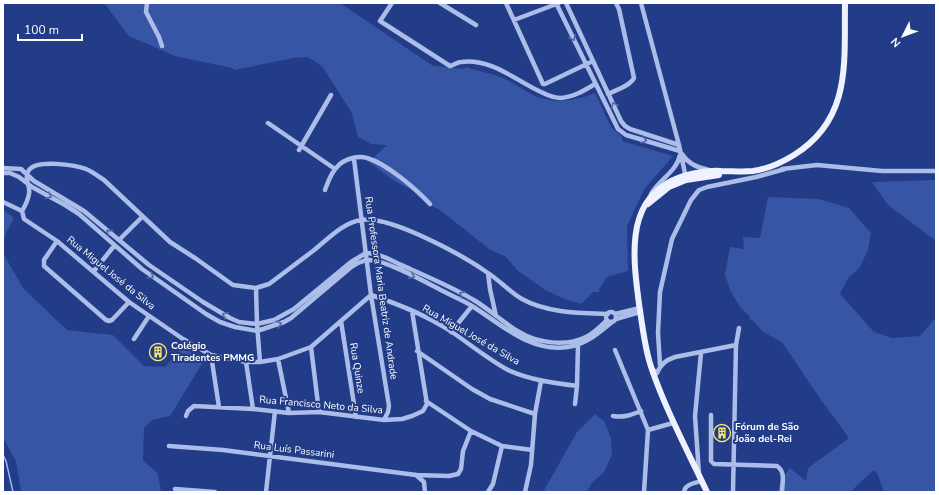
<svg xmlns="http://www.w3.org/2000/svg" width="939" height="495" font-family="'Nunito Sans',sans-serif">
	<style>
		.green { fill: #3655a4 }
		.lines { fill: none; stroke-linecap: round; stroke-linejoin: round }
		.stream { stroke: #a0b6eb; stroke-width: 1.5 }
		.minor { stroke: #acbde9; stroke-width: 4.5 }
		.major { stroke: #eff2fe; stroke-width: 6 }
		.oneway { stroke: #5269a9 }
		.labels { text-anchor: middle; dominant-baseline: central; stroke-width: 4; stroke-linejoin: round; paint-order: stroke }
		.street-label { font-size: 10px; fill: #fff; stroke: #223c87 }
		.poi-label { font-size: 10px; font-weight: bold; fill: #fff; stroke: #223c87; text-anchor: start }
	</style>
	<rect width="100%" height="100%" fill="#223c87"/>
	<path class="green" d="M104,3H340L433,66L463,69L467,67C479,72 493,73 505,79C515,84 525,91 535,96C555,104 576,101 595,93L611,127L622,137V141L673,156L645,188L627,226L628,271L607,277L599,289L600,292H593L581,304L562,298L545,290L517,270L506,257L489,249L440,210L424,202L412,190L396,182L369,162L387,145L371,144L358,137L352,113L322,66L307,57L293,58L235,70L232,68L175,56L129,36Z
		M936,180V241L888,205L872,182Z
		M768,197L819,199L849,208L871,233L868,250L860,267L848,278L840,294L874,332L892,338L920,336L936,317V492H884L877,473L874,470L850,492H778L780,482L790,468L806,481L808,468L849,438L821,400L782,342L763,332L752,320H750V317L740,307L731,292L725,275L730,247L744,249L743,237L760,238Z
		M3,209L14,218L5,235L3,250Z
		M3,253L23,288L67,330L113,335L144,366L165,367L182,348L205,359L170,416L152,420L144,428L143,460L158,474L161,492H21L16,461L3,438Z
		M595,414L604,421L611,438L612,455L604,472L592,483L587,492H543L577,432Z"/>
	<g class="lines">
		<path class="stream" d="M3,455L6,461L13,492"/>
		<path class="minor" d="M147,3L146,12L159,37L162,46
			M392,3L380,21L450,66C455,65 457,62 461,62C491,58 515,80 541,92C547,95 554,98 561,98C574,97 585,90 595,84
			M440,3L476,25
			M506,3L543,84H545L593,61
			M556,3L618,129L626,135L680,151
			M566,3L621,121L625,126L630,129L679,145
			M641,3L679,145L686,178
			M514,20L559,3
			M608,94C616,90 630,86 634,78L619,9L616,3
			M268,123L335,169
			M299,150L331,95
			M682,154C688,164 698,168 709,170
			M354,159L371,295L389,406L388,412L384,420
			M3,168L21,169L34,181L84,211L149,265L203,302L230,318L239,322L257,324L274,320L294,309L351,262L366,253C380,253 394,262 406,267C430,278 455,288 477,302C491,311 504,323 519,332C537,343 566,347 586,337C594,333 601,326 607,320
			M782,169L817,165L882,171H936
			M3,173H10L19,177L32,187L65,205L79,214L142,269L206,314L220,322L235,327L257,331L284,322L291,318L350,268C356,264 362,260 370,260C388,261 427,283 445,292C454,297 464,301 472,306C501,324 530,353 568,347C586,344 599,333 612,322
			M325,190C328,182 331,172 338,166C344,159 359,155 367,158C387,164 415,188 430,204
			M651,194C659,180 677,171 680,155
			M3,202L22,211L24,219L57,241L129,302L183,339L211,355L246,362H260L278,359L311,347L371,295C398,304 428,316 452,332C471,345 488,359 508,370C530,380 554,383 577,386
			M22,211C25,206 28,200 29,194C31,186 23,178 29,170C37,159 75,165 86,169C93,172 98,176 104,180L170,242L195,258L233,285L256,288L269,284C284,273 298,262 313,251C327,240 342,223 361,220C390,215 464,256 488,273C500,281 510,292 522,299C547,313 580,313 608,314
			M119,240L142,217
			M57,241L44,260V266L106,320L109,321L112,320L129,302
			M94,271L114,246
			M488,273L490,289L496,316
			M256,288L257,324L260,362
			M606 317a5 5 0 1 1 10 0a5 5 0 1 1-10 0Z
			M615,314L640,308
			M616,319L640,312
			M341,321L356,417
			M451,332L472,306
			M134,339L149,316
			M311,347L319,412
			M615,350L648,430L644,492
			M417,351L472,389L490,399L535,414
			M211,355L219,407
			M278,359L289,413
			M246,362L253,409
			M660,365L658,333L660,292L672,239L691,200L699,190L707,187L756,177L785,169
			M652,369L657,373C661,364 666,360 675,357L736,345
			M426,401L471,431L502,446L532,450
			M575,404L577,386L578,345
			M711,415V461L714,464L777,466C786,472 782,483 782,492
			M186,416L188,411L194,406L253,409L289,413L319,412L384,420L402,419L412,416L423,411L427,404L412,311
			M613,416C623,418 631,415 641,411
			M648,430L673,423
			M169,446L223,450L416,475L449,476L458,474L461,469L463,451L471,431
			M699,474L695,416L701,353
			M416,475L424,482L425,492
			M175,489L215,492
			M266,492L275,411
			M488,492L493,484L502,446
			M525,492L531,465L535,414L541,381
			M684,492C685,484 695,483 702,481
			M733,492L736,345L739,328"/>
		<path class="major" d="M648,204L669,187L686,180L719,175
			M707,492C691,458 674,426 660,391C656,381 652,371 649,360C644,342 642,323 639,304C634,264 625,208 666,184C680,175 704,170 721,171C732,171 742,172 753,171C768,169 781,163 794,155C852,119 844,62 845,3"/>
	</g>
	<defs><path id="oneway-chevron" d="M-2-3.5L2.5 0L-2 3.5" fill="none" stroke-width="1.6" stroke-linecap="round" stroke-linejoin="round"/></defs>
	<g class="oneway">
		<use href="#oneway-chevron" transform="translate(573 38) rotate(65)"/>
		<use href="#oneway-chevron" transform="translate(614 105) rotate(-115)"/>
		<use href="#oneway-chevron" transform="translate(644 140) rotate(15)"/>
		<use href="#oneway-chevron" transform="translate(49 196) rotate(29)"/>
		<use href="#oneway-chevron" transform="translate(109 232) rotate(-140)"/>
		<use href="#oneway-chevron" transform="translate(151 276) rotate(35)"/>
		<use href="#oneway-chevron" transform="translate(412 276) rotate(26)"/>
		<use href="#oneway-chevron" transform="translate(462 294) rotate(-152)"/>
		<use href="#oneway-chevron" transform="translate(225 315) rotate(-154)"/>
		<use href="#oneway-chevron" transform="translate(279 324) rotate(-19)"/>
	</g>
	<defs>
		<g id="building-ring" transform="scale(0.9)"><circle r="9.5" fill="#223c87" stroke="#f6e66e" stroke-width="1.5"/><path d="M-4-6H4V6H1V3H-1V6H-4ZM-2.5-4.3h1.7v1.8h-1.7ZM.8-4.3h1.7v1.8H.8ZM-2.5-1h1.7V.8h-1.7ZM.8-1h1.7V.8H.8Z" fill="#f6e66e"/></g>
	</defs>
	<g fill-rule="evenodd">
		<use href="#building-ring" x="158" y="352"/>
		<use href="#building-ring" x="722" y="433"/>
	</g>
	<g class="labels">
		<g class="street-label">
			<text transform="translate(111 273) rotate(39)">Rua Miguel José da Silva</text>
			<text transform="translate(381 288) rotate(82)">Rua Professora Maria Beatriz de Andrade</text>
			<text transform="translate(471 335) rotate(30)">Rua Miguel José da Silva</text>
			<text transform="translate(357 368) rotate(81)">Rua Quinze</text>
			<text transform="translate(321 405) rotate(5)">Rua Francisco Neto da Silva</text>
			<text transform="translate(294 450) rotate(7)">Rua Luís Passarini</text>
		</g>
		<g class="poi-label">
			<text x="171" y="346">Colégio<tspan x="171" dy="12">Tiradentes PMMG</tspan></text>
			<text x="735" y="427">Fórum de São<tspan x="735" dy="12">João del-Rei</tspan></text>
		</g>
	</g>
	<rect width="939" height="495" fill="none" stroke="#ffffff" stroke-width="8"/>
	<g transform="translate(903 36) rotate(228)" stroke="#223c87" stroke-width="3" paint-order="stroke">
	<path d="M0-3L7 15L0 10L-7 15Z" fill="#ffffff"/>
	<text y="-6" font-size="11" font-weight="bold" text-anchor="middle" fill="#ffffff">N</text>
	</g>
	<path d="M18 34v6h64v-6" fill="none" stroke="#ffffff" stroke-width="2"/>
	<text x="24" y="34" font-size="12" fill="#ffffff" stroke="#223c87" stroke-width="3" paint-order="stroke">100 m</text>
</svg>
